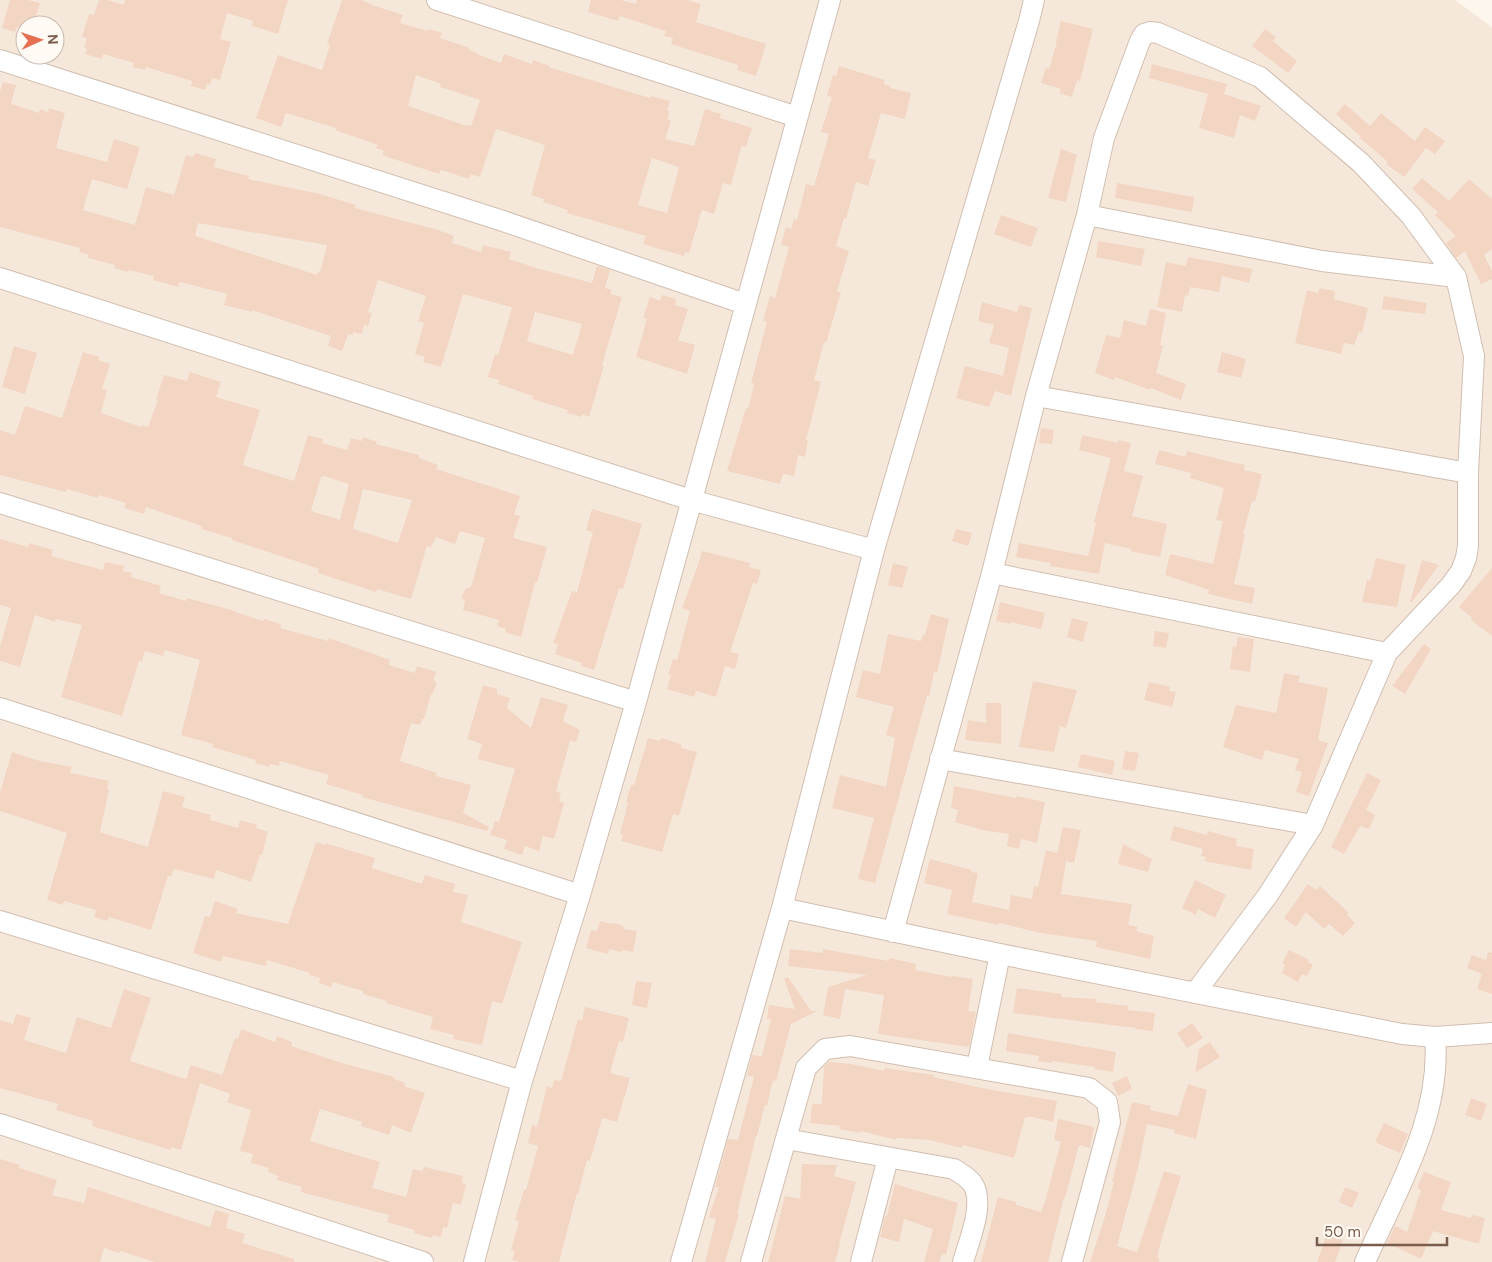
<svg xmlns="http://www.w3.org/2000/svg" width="1492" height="1262" font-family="'DM Sans',sans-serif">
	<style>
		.residential { fill: #f5e8da; fill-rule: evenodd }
		.building { fill: #f3d5c3; fill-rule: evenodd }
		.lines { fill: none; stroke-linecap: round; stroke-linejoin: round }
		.minor-casing { stroke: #d1beb0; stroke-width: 22 }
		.minor { stroke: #fff; stroke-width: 20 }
	</style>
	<rect width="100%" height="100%" fill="#fdf6ec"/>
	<path class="residential" d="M0,0H1455L1492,27V1262H0ZM25,25H55V55H25Z"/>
	<path class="building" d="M10,0H28L40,3L34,22L25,19V30L17,27L15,32L2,28Z
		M99,0H108L124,5L125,0H288L278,34L252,26L253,21L227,13L220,39L231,42L220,80L212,78L210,85L207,84L205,90L191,86L192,81L146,67L145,70L133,67L134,63L103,54L102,59L85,54L87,48L84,47L87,38L82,37L89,14L94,15Z
		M342,0H361L369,3V4L403,15L400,23L428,31L429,29L442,33L440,38L470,48L469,50L477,53V54L501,63L504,54L532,64L533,60L550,66L549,67L581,77L650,98L651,96L670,101L667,111H670L667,119L671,121L665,139L694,146L705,109L721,114L720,118L752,128L746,147L742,145L731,185L723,183L714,214L702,210L689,253L685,252L684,256L643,244L646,236L567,213L568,210L543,202L544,199L531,195L545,145L496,129L480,177L471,174L469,179L441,170L439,174L382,155L384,151L376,148L378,145L335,130L336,128L286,113L281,127L256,118L278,55L322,70L330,45L327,44ZM416,75L441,84L440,87L480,100L471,126L467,125V126L408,106ZM652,158L679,167L667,213L638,205Z
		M591,0H621L636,4L637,0H687L701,4L696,22L766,44L756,76L737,70L738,65L671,44L673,38L664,36L666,31L620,16L618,21L588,12Z
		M1061,21L1093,29L1080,81L1077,80L1072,97L1059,93L1061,89L1041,83L1046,68L1049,69L1057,42H1056Z
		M1265,29L1276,37L1273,41L1297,61L1288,73L1252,46Z
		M1152,64L1227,84L1224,94L1261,106L1255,121L1240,115L1234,138L1199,128L1208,94L1149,78Z
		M839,66L885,80L884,84L890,86V88L911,93L905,119L881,113L868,158L876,160L868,186L856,182L846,219L844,218L836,246L849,251L837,291L841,292L826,343L824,342L814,380L821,382L806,440H808L805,457L798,455L794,476L783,474L780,484L727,471L746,408L748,409L754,384L751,383L767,322L763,321L770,296L775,298L789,247L781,245L786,227L791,229L794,219L797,220L806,184L814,186L829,134L821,132L832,97L827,96L833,75L836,76Z
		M3,82L16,85L11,104L39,113L40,109L48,112L49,108L65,113L56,148L107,162L114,139L140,147L127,189L92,179L83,210L135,225L146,187L174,195L186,155L193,157L195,153L216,159L214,167L249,176L248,179L320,194L356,205L355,208L438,230L454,236L452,243L481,252L483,245L511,252L509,259L540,269L592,283L597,266L610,270L605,288L612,290L610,294L622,297L602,365L604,366L589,417L582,414L581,417L567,413L568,410L532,399L533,396L498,384L499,380L488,377L495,354L498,355L512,308L511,307L463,294L441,367L423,362L425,357L415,354L424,323L418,321L426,296L378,280L368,312L372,313L368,326L364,325L362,334L353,332V335L348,334L342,351L328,346L331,336L252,310V312L224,305L227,294L180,282L178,287L153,280L154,276L129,270L128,272L114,268L115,265L88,258L89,255L79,252L80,248L0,227V92ZM198,223L327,245L320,272H318L317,275L195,236ZM535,312L582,324L573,355L527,341Z
		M1345,104L1370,126L1381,113L1415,141L1425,127L1445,141L1435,154L1426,148L1404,177L1386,164L1388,162L1360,138L1361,137L1336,114Z
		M1061,149L1077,155L1066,202L1048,198Z
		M1422,178L1449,201L1469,179L1492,199V249L1484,255L1492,271V279L1481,284L1465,251L1456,258L1446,243L1456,236L1435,215L1438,212L1412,189Z
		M1117,183L1194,197L1192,212L1115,198Z
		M1001,215L1038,228L1031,247L994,234Z
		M1098,241L1145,249L1141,266L1096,257Z
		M1188,257L1253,269L1249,283L1222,276L1219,292L1190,287L1188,296L1185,295L1182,312L1157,307L1166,262L1186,266Z
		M1319,288L1335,291L1334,299L1368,308L1362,333L1359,332L1354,345L1344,343L1341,354L1295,343L1307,290L1318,293Z
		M662,295L676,299L675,305L688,309L678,340L695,345L687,374L636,357L647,319L643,318L650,297L660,301Z
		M1384,296L1427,303L1425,314L1382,309Z
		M982,302L1017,312L1019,305L1032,308L1011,396L995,391L989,407L956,398L965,366L1003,376L1009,348L989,343L994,325L978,321Z
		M1150,309L1166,313L1160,345L1163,346L1156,373L1186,384L1181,400L1151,388L1150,390L1115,377L1114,380L1095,373L1106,335L1120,338L1124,320L1146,326Z
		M14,346L37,353L25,394L2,387Z
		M83,352L99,357L98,360L110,364L102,389L107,390L101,413L141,427V425L148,427L158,400L156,399L164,375L187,381L190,372L221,382L216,397L260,410L243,465L294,481L308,435L323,439L322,443L347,450L351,438L362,441L363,437L377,442L376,444L419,455V458L438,465L436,469L520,496L514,514L520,516L513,538L547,547L537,583L535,582L521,637L505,632L506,629L497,626L499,620L463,610L465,601L462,598L465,589L471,587L485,538L460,531L455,544L436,537L431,547L427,546L411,599L377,589L376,592L348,583L318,573L319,569L311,566L232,540V538L201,529L202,526L193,523L146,507L144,514L124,508L126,503L99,495L98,498L67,489L66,492L0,475V430L15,435L25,406L62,418ZM324,476L349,484L340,520L311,511L321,477ZM363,489L412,500L398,543L353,529Z
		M1222,352L1246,359L1241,378L1217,372Z
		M1041,428L1054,430L1052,444L1039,443Z
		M1082,435L1118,443V440L1131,443L1124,471L1143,476L1132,516L1167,524L1160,557L1130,551L1131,549L1105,543L1099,574L1050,566L1051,563L1016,557L1019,543L1088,556L1096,523L1094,522L1111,458L1079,450Z
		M1159,450L1185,457L1187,451L1231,462L1245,465L1244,470L1262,474L1255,502L1252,501L1243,534H1245L1234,584L1255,588L1252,604L1208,594L1209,590L1165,575L1170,554L1213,564L1223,521L1216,520L1224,488L1190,478L1191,473L1155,464Z
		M592,509L642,524L623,589L619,588L594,670L581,666L582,663L555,654L558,644L553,643L572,591L577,592L593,532L586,530Z
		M956,529L972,533L968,546L952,541Z
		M0,539L28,547L29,543L53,550L51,556L103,570L105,562L124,566L123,571L132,573L131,577L161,586L159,593L186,601L187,598L235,611V612L263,621L264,619L281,624L280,628L328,641L329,638L390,660L389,665L415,673L417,666L436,672L433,680L437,683L433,693L431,694L424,719H422L420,725L411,723L400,761L437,773L436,776L471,785L463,813L489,827L487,831L362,797L363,795L326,784L329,775L280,761L279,766L270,764L269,767L255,763L256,760L212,747L213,744L181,735L200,660L165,650L163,656L145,651L142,661H139L122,716L61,697L82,625L56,619L55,622L35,615L20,667L0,661V647L11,608L0,605Z
		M702,551L750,563L749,567L761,570L757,584L753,583L730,652L739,654L735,669L725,666L716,697L696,691L694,697L667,689L671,675H668L673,659L677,660L690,611L682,608L698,565Z
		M1376,558L1406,565L1397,607L1362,602L1367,580L1370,581Z
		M1422,560L1439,565L1412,602H1410Z
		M893,563L908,567L902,588L888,585Z
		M1492,568V636L1471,620L1472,618L1459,607Z
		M1000,602L1045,613L1041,629L1011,622V624L996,621Z
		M931,614L949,619L937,673L934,672L929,696H927L875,883L858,879L874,818L832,808L840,775L886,787L895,738L886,735L894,707L856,697L863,670L880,674L888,634L921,641L923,635H925Z
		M1072,618L1088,622L1083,642L1067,637Z
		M1155,631L1169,633L1166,648L1153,646Z
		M1238,637L1254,639L1250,672L1230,669L1233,646L1236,647Z
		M1424,644L1431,649L1405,694L1392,686Z
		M1284,673L1300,676L1298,682L1328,688L1318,740L1328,743L1309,796L1296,792L1302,772L1295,770L1299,759L1265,750L1262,760L1223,747L1236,705L1276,713Z
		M1033,681L1077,690L1066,728L1060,726L1054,752L1019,747Z
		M1149,682L1170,687L1169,691L1176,692L1172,707L1144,700Z
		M483,685L497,689V694L510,698L507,708L531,728L541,697L568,705L563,721L580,730L576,742L570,741L556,791L561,793L559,801L564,803L554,839L543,836L539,851L525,846L522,855L504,849L507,840L490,835L495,821L499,822L515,769L478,759L482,744L467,739Z
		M986,703H1001V744L965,740L968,720L986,723Z
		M648,738L660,741L661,738L681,744V748L697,752L679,816L673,814L662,852L621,841L623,835L620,834L628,803L626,802L631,785H634Z
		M1125,751L1139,753L1135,771L1122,769Z
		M12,752L40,761L72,767L70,773L109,781L107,789H109L100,832L148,847L163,791L185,797L182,807L211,815L210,820L238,828L240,820L257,825L256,828L268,832L262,855H260L251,882L216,870L214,879L174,869L171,877L168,876L151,930L109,917L108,921L94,917L96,910L64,901L63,905L47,900L67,833L0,811V793Z
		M1081,754L1115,761L1112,775L1078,767Z
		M1367,773L1381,780L1366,810L1375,815L1369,829L1360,826L1344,854L1331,847Z
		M954,786L1016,798L1017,796L1045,802L1037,843L1021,839L1019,849L1007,846L1009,834L982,830L955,822L958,810L951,808Z
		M1174,826L1207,835L1208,831L1237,839L1236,846L1254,849L1251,870L1204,861L1206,857L1201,856L1203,849L1170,840Z
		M1063,827L1081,830L1074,863L1066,861L1061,894L1132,904L1128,925L1138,927L1136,931L1154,936L1150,959L1096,947L1097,941L1041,933L999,923V925L947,914L952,890L924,883L930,859L972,870L971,872L978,873L972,902L1009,910L1011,895L1032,899L1034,886L1038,887L1046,850L1057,853Z
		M316,842L325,845V843L375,858L372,868L422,884L425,875L455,884L453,892L468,895L461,922L522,942L502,1004L492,1001L482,1045L453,1039L454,1035L430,1029L433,1017L386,1003L387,1001L363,994V991L333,982L331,987L319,983L320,978L309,975L310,973L267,960L266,966L223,956L221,962L193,953L205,916L210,917L215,901L238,909L236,913L288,924Z
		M1123,844L1152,859L1148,872L1118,864Z
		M1195,880L1226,895L1215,918L1198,909L1196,915L1182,908Z
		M1308,884L1316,890L1320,886L1349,913L1347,915L1355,923L1343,936L1329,924L1324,929L1306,912L1296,927L1284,918Z
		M600,921L611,924L614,923L623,926L624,929L637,931L633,952L624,950L620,952L609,949L608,954L586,948L591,930L597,931Z
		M790,949L823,953V949L889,961L890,958L916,964L915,970L952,977L953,976L973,979L968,1011L976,1012L969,1047L878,1034L884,995L845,989L840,1019L823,1015L828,987L867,975L788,966Z
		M1289,950L1309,960L1308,962L1313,965L1307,976L1302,974L1298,982L1282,973L1285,965L1282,963Z
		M1488,952L1492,953V994L1477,989L1482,974L1467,968L1472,955L1486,960Z
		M788,977L811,1011H817L791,1024L776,1081L773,1080L767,1106L765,1105L757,1136H756L737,1214H739L725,1262H705L716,1219L709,1217L719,1187H715L728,1139L738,1140L754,1077L747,1075L752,1055L762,1056L771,1019H767L769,1005L795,1009L784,979Z
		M636,981L652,983L647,1008L632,1005Z
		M1017,988L1062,994V997L1096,999V1002L1128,1006V1010L1155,1013L1153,1031L1135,1029L1136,1028L1013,1013Z
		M124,989L151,998L130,1061L186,1079L191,1065L222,1075L235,1038L238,1039L241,1029L275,1042L277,1036L292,1042L291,1046L342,1063L394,1077V1079L405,1083L404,1086L425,1093L411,1133L392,1125L389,1135L361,1126L362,1122L320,1109L310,1141L380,1162L372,1188L406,1197L413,1169L422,1171L424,1167L463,1176L462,1183L466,1184L461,1205L453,1203L447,1228L443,1227L441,1237L433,1235L432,1238L414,1233V1230L387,1222L389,1215L301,1192L302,1187L277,1180L278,1176L268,1172L269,1168L251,1163L253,1154L240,1151L251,1110L227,1102L230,1094L200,1083L181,1150L172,1147L171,1150L92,1126L93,1121L56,1110L58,1104L0,1088V1020L13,1024L16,1014L31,1018L24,1040L66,1053L77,1017L111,1028Z
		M585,1007L629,1018L623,1042L619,1041L610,1073L630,1078L617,1122L603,1118L602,1119L590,1161L587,1160L578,1194L577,1193L559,1262H520L512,1260L515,1251L511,1250L519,1221L515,1220L524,1190H526L538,1146L528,1143L532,1125L537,1127L547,1086L552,1088L554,1080L561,1081L578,1019L582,1020Z
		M1192,1023L1203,1038L1187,1048L1177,1033Z
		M1008,1033L1116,1052L1113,1072L1094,1069L1095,1067L1052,1061V1063L1038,1061L1039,1056L1006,1051Z
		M1210,1042L1220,1057L1195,1073L1199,1049Z
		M829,1062L851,1064L884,1071L885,1068L934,1075L933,1077L982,1088L1057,1101L1053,1122L1028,1116V1118L1025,1117L1014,1158L963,1145L962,1148L930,1140L896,1138V1140L861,1131L860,1133L839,1129L840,1126L810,1123L812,1104H822L824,1067Z
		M1127,1076L1132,1089L1118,1096L1112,1083Z
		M1188,1084L1207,1090L1196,1139L1174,1133L1175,1130L1147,1124L1139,1164L1117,1246L1137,1252L1164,1171L1181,1176L1162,1237L1157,1258H1159V1262H1090L1106,1213L1114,1182H1112L1132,1102L1151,1106L1150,1110L1178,1116Z
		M1471,1098L1487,1104L1481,1121L1465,1115Z
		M1058,1119L1094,1127L1090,1148L1079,1145L1065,1198L1064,1197L1048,1262H981L998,1197L1016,1202V1205L1041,1212L1043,1205H1044L1061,1142L1054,1140Z
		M1384,1123L1408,1134L1400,1153L1375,1142Z
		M0,1159L20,1165L19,1168L57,1180L52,1195L84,1203L88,1187L210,1227L215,1210L229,1214L226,1228L245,1234L242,1243L294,1259V1262H155L120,1251L119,1253L104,1248L100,1262H0Z
		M802,1164L837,1165L834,1176L856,1182L839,1244H840L835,1262H768L785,1196L800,1199Z
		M1424,1172L1451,1182L1441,1210L1471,1218L1472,1215L1485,1218L1479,1244L1433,1231L1421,1259L1387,1243L1395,1226L1407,1232L1421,1190L1417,1188Z
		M895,1184L958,1203L946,1255L942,1254L939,1262H924L933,1229L904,1219L899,1242L880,1237L885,1216H887Z
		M1345,1187L1359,1193L1352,1208L1339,1202Z
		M1327,1234L1343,1240L1335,1262H1317Z"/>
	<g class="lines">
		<g class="minor-casing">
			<path id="minor" d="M437,0L797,117
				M0,60L500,220L745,304
				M1087,215L1322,261L1456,277
				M0,278L691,500L874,550
				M1036,396L1468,473
				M0,503L636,702
				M992,573L1387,653
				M0,708L580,895
				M940,759L1313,825
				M782,908L1000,954L1402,1034L1435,1037L1492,1033
				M0,921L522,1081
				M893,932L992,573L1036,396L1087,215L1104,138L1140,41L1144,34L1150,32L1158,33L1260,77L1361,163L1411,216L1456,277L1474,356L1468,473V546L1466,558L1461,571L1451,585L1387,653L1313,825L1268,895L1195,993
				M977,1067L1000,954
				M0,1124L423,1262
				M786,1139L954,1169C961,1174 970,1178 974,1186C984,1206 969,1241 963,1262
				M474,1262L522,1081L580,895L636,702L830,0
				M681,1262L782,908L874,550L1029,21L1034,0
				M751,1262L806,1068L825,1049L850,1046L1089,1088L1107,1102L1110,1122L1072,1262
				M861,1262L888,1158
				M1365,1262C1396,1191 1442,1118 1435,1037"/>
		</g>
		<use href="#minor" class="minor"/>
	</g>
	<g transform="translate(40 40) rotate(87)"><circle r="24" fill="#fffaf3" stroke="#cabbb1"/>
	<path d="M0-4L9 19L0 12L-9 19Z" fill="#e76f51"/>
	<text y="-8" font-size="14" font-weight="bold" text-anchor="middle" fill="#7a5c4d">N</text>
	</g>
	<path d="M1317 1237v8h130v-8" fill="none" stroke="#7a5c4d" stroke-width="2.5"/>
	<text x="1324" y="1237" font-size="15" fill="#7a5c4d" stroke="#fffaf3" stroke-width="4" paint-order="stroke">50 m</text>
</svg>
